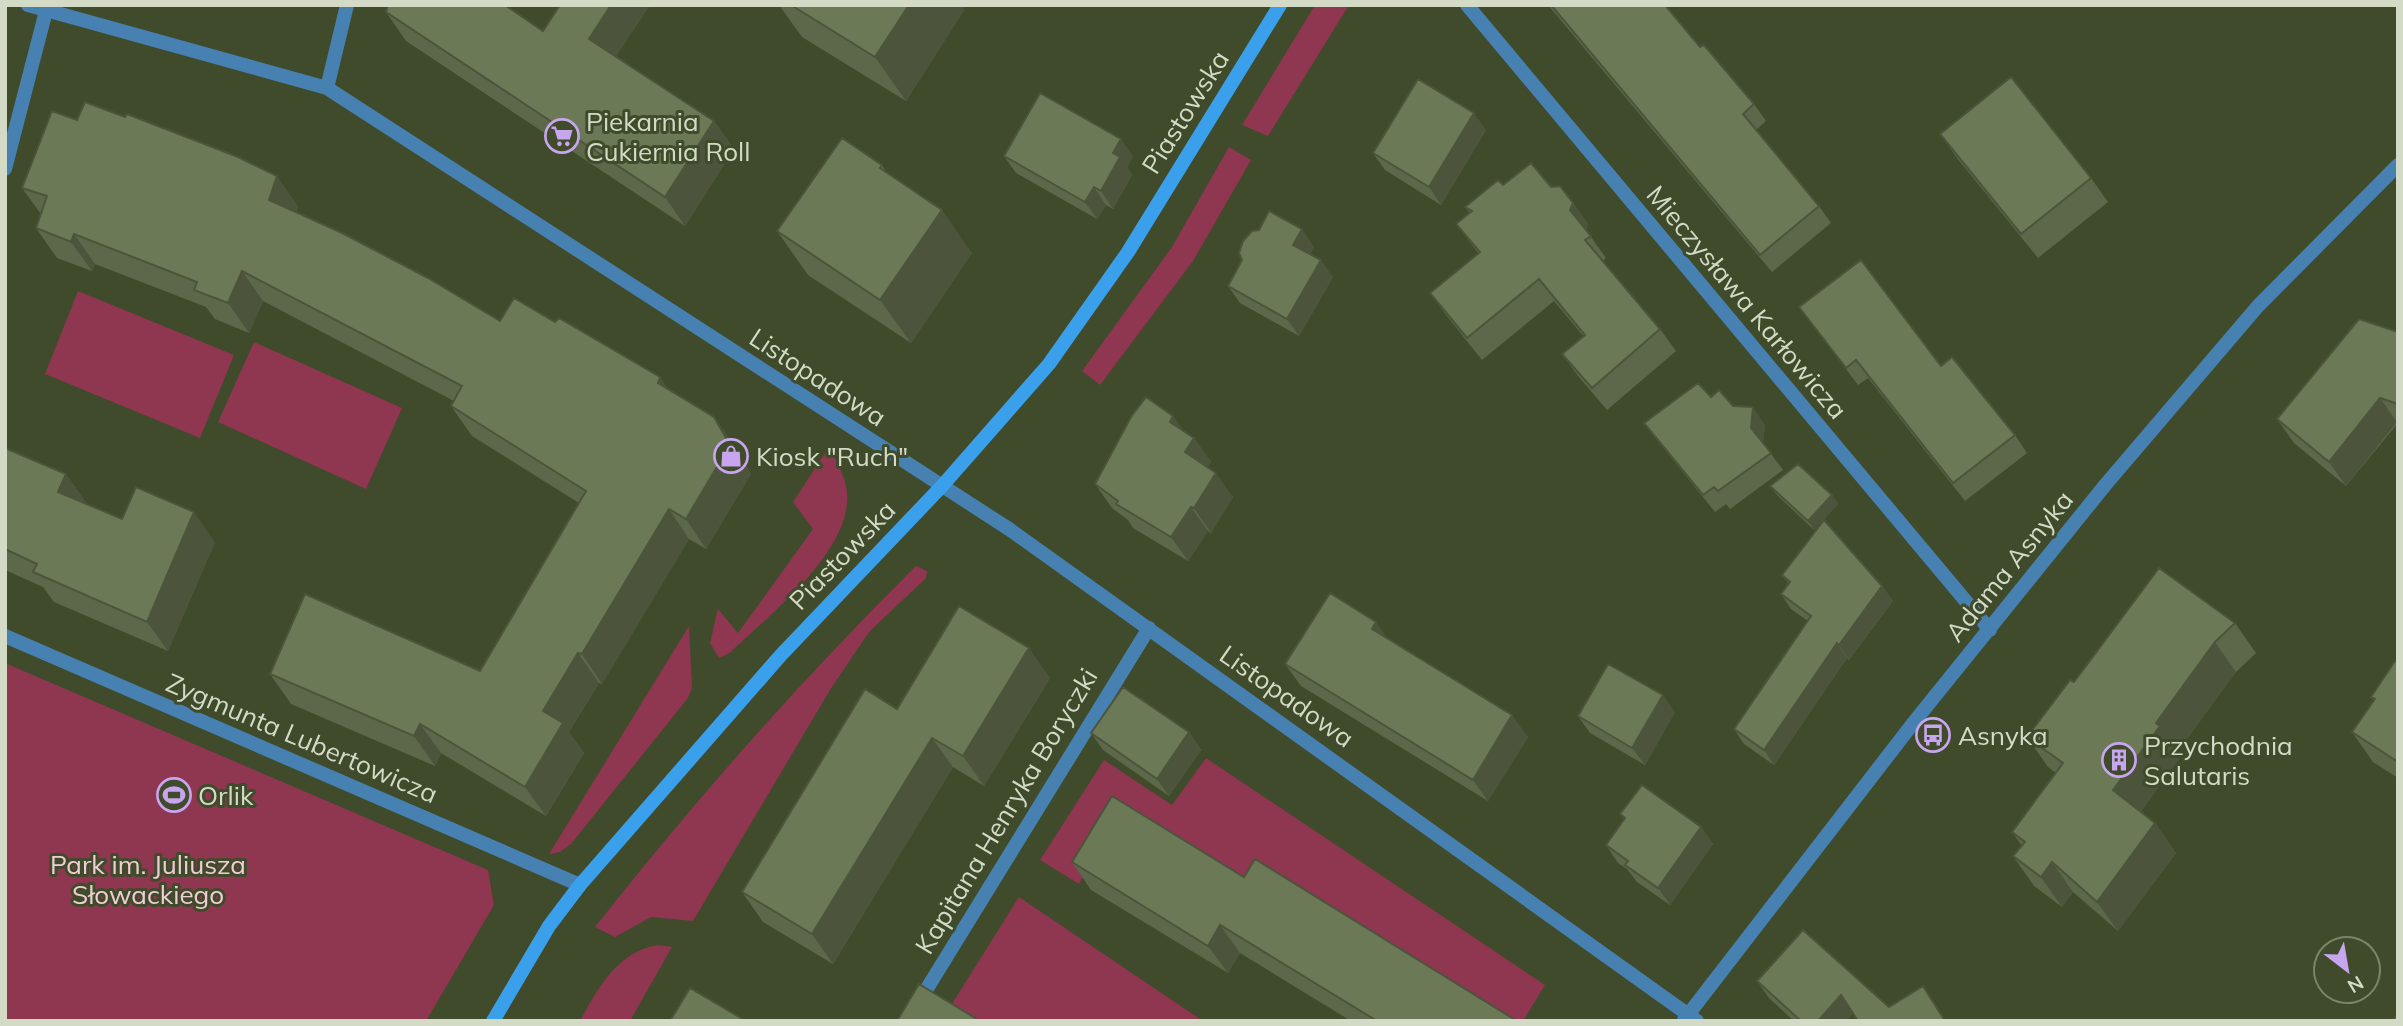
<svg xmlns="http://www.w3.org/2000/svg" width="2403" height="1026" font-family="Mulish,sans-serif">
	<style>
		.green { fill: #8f3650 }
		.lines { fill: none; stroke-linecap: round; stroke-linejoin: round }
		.street { stroke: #4781b1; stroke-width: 14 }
		.secondary { stroke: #3ba0ec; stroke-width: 14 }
		.wall { fill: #5d684a }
		.shaded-wall { fill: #4c553c }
		.building { fill: #6c7956; stroke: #4c553c; stroke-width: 2 }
		.labels { text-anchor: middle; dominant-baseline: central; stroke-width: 6; stroke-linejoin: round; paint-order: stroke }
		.street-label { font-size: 26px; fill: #d3dbc7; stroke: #3f4b2a }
		.poi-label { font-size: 26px; fill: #d3dbc7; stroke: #3f4b2a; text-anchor: start }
		.park-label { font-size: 26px; fill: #eeced4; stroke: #3f4b2a }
	</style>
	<rect width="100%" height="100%" fill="#3f4b2a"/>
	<path class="green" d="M1315,5H1349L1268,136L1242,125Z
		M1229,147L1251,160L1193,261L1100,385L1082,371L1172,247Z
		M78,291L234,355L200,438L45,374Z
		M254,342L402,408L366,489L218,422Z
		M825,453C837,454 839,466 843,476C869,540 769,614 730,653L719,658L710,643L718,609L738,633L813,529L793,502Z
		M916,566L927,571L926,578L869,632L830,690L693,921L651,917L615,937L595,927C695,800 801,680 916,566Z
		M689,626L692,688L688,698L571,844L560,852L549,854Z
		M5,663L488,870L494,905L426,1021H5Z
		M1206,758L1545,985L1523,1021H1488L1256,890L1121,805L1079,884L1040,860L1104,760L1172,805Z
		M1019,897L1203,1021H972L950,1007Z
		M658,945L672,947L630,1021H580C598,988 618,951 658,945Z"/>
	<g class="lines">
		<path class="street" d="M28,5L327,88L1009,529L1697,1021
			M1467,5L1990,630
			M327,88L347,5
			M5,169L46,11
			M5,636L580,885
			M1684,1020L1914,722L2106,484L2258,306L2398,165
			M907,1021L1149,628"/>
		<path class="secondary" d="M493,1021L549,926L580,885L781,655L942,486L1049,364L1128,252L1280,5"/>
	</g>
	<path class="wall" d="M560,5H650L616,56L714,121L734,149L685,226L406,41L386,12L543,31Z
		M779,5H961L964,10L906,101L802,37Z
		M1548,5H1665L1700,47L1754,104L1766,121L1756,130L1819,206L1831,223L1772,272Z
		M77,120L298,206L296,212L500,321L668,389L714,417L735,447L751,474L706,549L689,539L602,684L599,683L569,732L584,753L546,816L441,753L435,766L291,704L270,674L480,671L579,503L472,436L451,406L454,401L263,301L249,333L215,319L206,307L95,264L92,271L57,258L36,228L41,214L22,188Z
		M1486,130L1441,205L1385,170L1373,153Z
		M1940,134L2091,178L2108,202L2038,258L1957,158Z
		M1004,156H1133L1127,167L1132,175L1113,209L1106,205L1097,219L1016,173Z
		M882,165L886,172L972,253L911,343L808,275L777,231Z
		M1551,187L1573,203L1588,224L1586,230L1606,258L1602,261L1660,329L1676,351L1607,410L1578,376L1562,354L1584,337L1554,301L1482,360L1446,315L1430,293L1479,254L1456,224L1470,213L1465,207Z
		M1314,247L1310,254L1333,277L1299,336L1240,303L1228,286L1242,260Z
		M1799,307L1941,366L2015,435L2027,453L1965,501L1868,378L1858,385Z
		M2398,332V423L2346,486L2294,443L2277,419Z
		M1733,406L1765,425L1763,443L1783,470L1730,509L1726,504L1715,512L1657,440L1644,423Z
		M1173,416L1184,432L1194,438L1211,462L1208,467L1233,497L1211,533L1208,531L1188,561L1133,528L1128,520L1112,508L1095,484Z
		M5,448L66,474L87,504L122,519L215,542L168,651L54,602L43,587L5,570Z
		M1770,486L1832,495L1838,504L1814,530L1777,495Z
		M1782,575L1882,586L1893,601L1849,660L1847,658L1774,765L1744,744L1734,729L1808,621L1791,609L1781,594L1789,584Z
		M2235,623L2256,653L2236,672L2178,751L2181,756L2141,811L2155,823L2176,853L2118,931L2073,892L2062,907L2034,886L2013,856L2022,846L2012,832L2056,773L2048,767L2027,737L2074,682Z
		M2398,663V778L2373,762L2352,732L2374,701L2371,697Z
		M1285,664L1528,737L1488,801L1301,686Z
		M1050,678L984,786L953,767L833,964L763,922L742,892L897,709Z
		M1675,712L1645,765L1590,733L1578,716Z
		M1189,732L1201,750L1169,796L1103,750L1091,733Z
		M1620,814L1701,827L1713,844L1670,905L1637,882L1627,869L1618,863L1606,845L1624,819Z
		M1072,862L1244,877L1517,1021H1351L1240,953L1228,973L1091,890Z
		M1757,981L1889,1007L1935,1003L1853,1013L1845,1021H1794L1769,998Z"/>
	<path class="shaded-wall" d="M611,5H650L609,67L589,39Z
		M909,5H961L964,10L906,101L875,57Z
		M1474,113L1486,130L1441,205L1429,187Z
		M714,121L734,149L685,226L665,197Z
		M1121,139L1133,156L1127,167L1132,175L1113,209L1101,191L1113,153Z
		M277,176L298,206L289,230L269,200Z
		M1094,187L1106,205L1097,219L1085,202Z
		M1573,203L1588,224L1585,232L1570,210Z
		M942,210L972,253L911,343L880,300Z
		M1302,229L1314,247L1305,262L1293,245Z
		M74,234L95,264L92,271L71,242Z
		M1321,260L1333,277L1299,336L1287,319Z
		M242,271L263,301L249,333L228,303Z
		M660,377L681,407L658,383Z
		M2380,398L2397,422L2346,486L2329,462Z
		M1753,407L1765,425L1763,445L1751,428Z
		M1173,416L1190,440L1170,422Z
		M714,417L735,447L751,474L706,549L686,519Z
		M1194,438L1211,462L1202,476L1185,452Z
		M1216,473L1233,497L1211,533L1194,508Z
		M66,474L87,504L58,492Z
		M1832,495L1838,504L1814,530L1808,521Z
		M1191,507L1208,531L1188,561L1171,537Z
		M669,509L689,539L602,684L582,654Z
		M194,512L215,542L168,651L147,622Z
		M1882,586L1893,601L1849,660L1839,645Z
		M1376,622L1391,643L1372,629Z
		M2215,642L2236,672L2178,751L2181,756L2134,820L2113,790L2156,723Z
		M1837,643L1847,658L1774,765L1764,750Z
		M1029,648L1050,678L984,786L963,756Z
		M578,653L599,683L569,732L584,753L546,816L525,787L543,711Z
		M1663,695L1675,712L1645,765L1632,748Z
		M1512,715L1528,737L1488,801L1473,780Z
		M420,724L441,753L435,766L414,736Z
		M1189,732L1201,750L1169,796L1157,779Z
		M932,738L953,767L833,964L812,934Z
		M2155,823L2176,853L2118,931L2097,902Z
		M1701,827L1713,844L1670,905L1658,888Z
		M2052,862L2073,892L2062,907L2041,877Z
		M1220,925L1240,953L1228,973L1208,946Z
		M1841,995L1853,1012L1845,1021H1818Z"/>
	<path class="building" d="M388,5H505L543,31L560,5H611L589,39L714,121L665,197L386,12Z
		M791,5H909L875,57Z
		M1551,5H1665L1700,47L1704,45L1754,104L1743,114L1819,206L1760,255Z
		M2011,77L2091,178L2021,234L1940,134Z
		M1418,79L1474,113L1429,187L1373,153Z
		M1040,93L1121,139L1113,153L1120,157L1101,191L1094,187L1085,202L1004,156Z
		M85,102L125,117L127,114L238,157L277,176L269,200L342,233L428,278L500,321L514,298L555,322L559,318L660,377L658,383L714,417L730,445L686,519L669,509L582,654L578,653L543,711L563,723L525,787L420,724L414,736L270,674L305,594L480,671L586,491L451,406L462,386L242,271L228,303L194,290L197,282L74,234L71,242L36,228L47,196L22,188L52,111L77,120Z
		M842,138L882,165L880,168L942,210L880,300L777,231Z
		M1531,163L1551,187L1560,186L1573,203L1570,210L1591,236L1585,240L1660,329L1592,388L1562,354L1585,335L1539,279L1467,338L1430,293L1480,252L1456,224L1472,211L1465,207L1498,180L1503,185Z
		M1269,211L1302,229L1293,245L1321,260L1287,319L1228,286L1242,260L1239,253L1243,241L1252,231L1259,230Z
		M1861,260L1941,366L1952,357L2015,435L1953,483L1856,360L1846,368L1799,307Z
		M2359,319L2398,332V404L2380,398L2329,462L2277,419Z
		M1698,383L1711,397L1719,390L1733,406L1753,407L1751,428L1771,453L1718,491L1714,487L1703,495L1644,423Z
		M1146,397L1173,416L1170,422L1194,438L1185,452L1216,473L1194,508L1191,507L1171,537L1116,504L1118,501L1095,484L1131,417Z
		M5,448L66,474L58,492L122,519L136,487L194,512L147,622L33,572L37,564L5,549Z
		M1798,464L1832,495L1808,521L1770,486Z
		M1824,520L1882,586L1839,645L1837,643L1764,750L1734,729L1811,616L1781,594L1790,582L1782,575Z
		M2159,568L2235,623L2215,642L2156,723L2160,726L2113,790L2155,823L2097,902L2052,862L2041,877L2013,856L2025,842L2012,832L2063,763L2027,737L2070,680L2074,682Z
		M1330,593L1376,622L1372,629L1512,715L1473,780L1285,664Z
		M959,606L1029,648L963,756L932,738L812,934L742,892L865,689L897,709Z
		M2395,661L2398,663V762L2352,732L2375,699L2371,697Z
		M1608,664L1663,695L1632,748L1578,716Z
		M1123,687L1189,732L1157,779L1091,733Z
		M1642,785L1701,827L1658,888L1625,865L1628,861L1606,845L1625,818L1620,814Z
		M1112,796L1244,877L1255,859L1517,1021H1377L1220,925L1208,946L1072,862Z
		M1803,930L1889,1007L1923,986L1945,1021H1858L1841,995L1818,1021H1801L1757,981Z
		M919,984L980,1021H897Z
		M690,988L746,1021H670Z
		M2398,1015V1021H2391Z"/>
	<defs>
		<g id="supermarket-ring" transform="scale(1.75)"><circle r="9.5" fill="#3f4b2a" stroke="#c8a6ef" stroke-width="1.5"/><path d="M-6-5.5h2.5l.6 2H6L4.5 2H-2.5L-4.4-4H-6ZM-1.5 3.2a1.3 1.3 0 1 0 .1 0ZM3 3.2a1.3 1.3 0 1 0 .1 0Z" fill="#c8a6ef"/></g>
		<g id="shop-ring" transform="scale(1.75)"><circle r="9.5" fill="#3f4b2a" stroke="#c8a6ef" stroke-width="1.5"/><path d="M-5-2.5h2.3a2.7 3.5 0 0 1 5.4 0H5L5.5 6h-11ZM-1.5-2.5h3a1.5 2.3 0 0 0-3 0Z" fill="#c8a6ef"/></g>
		<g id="bus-ring" transform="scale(1.75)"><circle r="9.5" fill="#3f4b2a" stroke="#c8a6ef" stroke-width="1.5"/><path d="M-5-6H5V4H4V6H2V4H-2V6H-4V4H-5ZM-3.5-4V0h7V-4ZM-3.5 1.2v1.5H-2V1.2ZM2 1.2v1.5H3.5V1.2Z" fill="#c8a6ef"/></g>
		<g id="building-ring" transform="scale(1.75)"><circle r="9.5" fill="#3f4b2a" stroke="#c8a6ef" stroke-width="1.5"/><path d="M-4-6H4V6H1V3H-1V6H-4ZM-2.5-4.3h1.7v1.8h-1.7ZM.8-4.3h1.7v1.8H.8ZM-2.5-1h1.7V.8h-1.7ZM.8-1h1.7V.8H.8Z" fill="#c8a6ef"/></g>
		<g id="stadium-ring" transform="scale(1.75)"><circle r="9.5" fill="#3f4b2a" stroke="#c8a6ef" stroke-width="1.5"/><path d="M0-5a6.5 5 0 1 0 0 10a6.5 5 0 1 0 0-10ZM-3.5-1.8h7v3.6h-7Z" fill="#c8a6ef"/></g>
	</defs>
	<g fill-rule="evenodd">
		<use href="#supermarket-ring" x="562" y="136"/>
		<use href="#shop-ring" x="731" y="456"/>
		<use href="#bus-ring" x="1933" y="735"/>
		<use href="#building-ring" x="2119" y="760"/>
		<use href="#stadium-ring" x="174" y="795"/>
	</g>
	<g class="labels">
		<g class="street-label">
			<text transform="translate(1185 112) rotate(-58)">Piastowska</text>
			<text transform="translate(1747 302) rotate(50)">Mieczysława Karłowicza</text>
			<text transform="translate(818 377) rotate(33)">Listopadowa</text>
			<text transform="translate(842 555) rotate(-46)">Piastowska</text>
			<text transform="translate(2009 566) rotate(-51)">Adama Asnyka</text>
			<text transform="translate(1287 696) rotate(35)">Listopadowa</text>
			<text transform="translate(302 738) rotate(23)">Zygmunta Lubertowicza</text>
			<text transform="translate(1006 811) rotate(-59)">Kapitana Henryka Boryczki</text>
		</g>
		<g class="poi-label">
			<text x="586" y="121">Piekarnia<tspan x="586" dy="30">Cukiernia Roll</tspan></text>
			<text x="756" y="456">Kiosk "Ruch"</text>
			<text x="1958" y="735">Asnyka</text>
			<text x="2144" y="745">Przychodnia<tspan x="2144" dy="30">Salutaris</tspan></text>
			<text x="198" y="795">Orlik</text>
		</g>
		<g class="park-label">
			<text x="148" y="864">Park im. Juliusza<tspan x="148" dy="30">Słowackiego</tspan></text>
		</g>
	</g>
	<rect width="2403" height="1026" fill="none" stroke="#d3dbc7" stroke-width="14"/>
	<g transform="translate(2347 970) rotate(149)"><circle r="33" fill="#3f4b2a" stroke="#7a8569" stroke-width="2"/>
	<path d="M0-5L12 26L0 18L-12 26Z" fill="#c8a6ef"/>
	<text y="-10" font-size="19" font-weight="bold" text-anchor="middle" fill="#d3dbc7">N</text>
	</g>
</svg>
